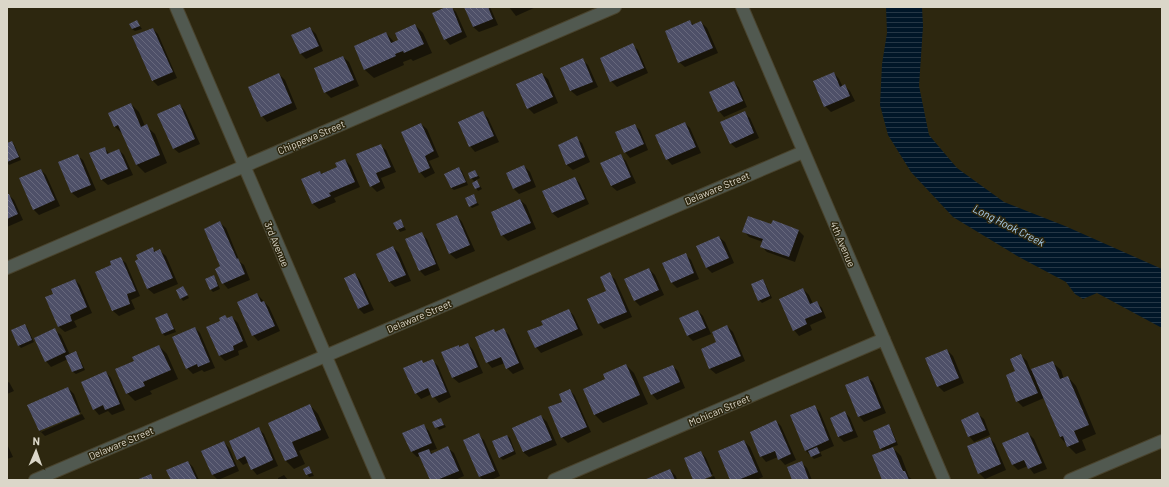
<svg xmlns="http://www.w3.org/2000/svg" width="1169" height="487" font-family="Barlow,sans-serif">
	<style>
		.water { fill: url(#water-rules) }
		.shadow { fill: #0007 }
		.building { fill: url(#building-back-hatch) }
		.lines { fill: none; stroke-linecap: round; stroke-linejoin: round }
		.street-casing { stroke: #49432d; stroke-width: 14 }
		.street { stroke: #515950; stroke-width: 12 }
		.labels { text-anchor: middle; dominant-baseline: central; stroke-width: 3; stroke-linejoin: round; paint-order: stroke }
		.street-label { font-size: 10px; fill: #dbd7c9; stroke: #2d270f }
		.water-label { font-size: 11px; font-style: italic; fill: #aad1f2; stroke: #2d270f }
	</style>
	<defs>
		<pattern id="water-rules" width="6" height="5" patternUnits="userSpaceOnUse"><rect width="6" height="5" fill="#001628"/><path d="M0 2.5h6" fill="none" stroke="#253746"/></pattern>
		<pattern id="building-back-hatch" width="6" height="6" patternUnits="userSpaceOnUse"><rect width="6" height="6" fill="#4e5068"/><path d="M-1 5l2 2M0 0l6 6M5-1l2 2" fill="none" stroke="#67687c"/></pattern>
	</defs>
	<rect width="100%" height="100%" fill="#2d270f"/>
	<path class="water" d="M886,7H922L923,26L919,86L929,135L957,168L1004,202L1065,226L1162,269V328L1097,293L1083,299L1075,294L1066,282L1019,257L953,217L911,172L888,135L880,105L882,64L887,33Z"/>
	<path class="shadow" d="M448,7H451L456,12L467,37L450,45L445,39Z
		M465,7H490L498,25L479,32L473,27Z
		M509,7H536L516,16Z
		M689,21L694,25L701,22L707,28L718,53L685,67L679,62Z
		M137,22L142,29L135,31L132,29Z
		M415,25L423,33L432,53L413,61L411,59L403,62L404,65L374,78L365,70L355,46L386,33L394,42L400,40Z
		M310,28L316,34L323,51L306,59L300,53Z
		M153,29L158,34L177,78L158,86L153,81Z
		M632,45L638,50L648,73L617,87L611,81Z
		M343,57L349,62L359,86L331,98L325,92Z
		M582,59L588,65L598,87L577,96L571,91L561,68Z
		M834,73L839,79L843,87L845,86L850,91L855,101L831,112L825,106Z
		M279,74L285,80L297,109L267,122L262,116Z
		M542,74L548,79L558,103L534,114L528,108Z
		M734,82L739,88L747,107L724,117L719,111Z
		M131,104L139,112L145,126H146L155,134L167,163L145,173L137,165L123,134L114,126Z
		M180,105L185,111L200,144L179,153L173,148Z
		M744,112L750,118L759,138L736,148L730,143Z
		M483,113L488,118L499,142L475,152L470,146Z
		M685,123L690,128L701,153L672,165L667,159Z
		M421,124L427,129L439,157L429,161L435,173L425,178L420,172Z
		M634,125L640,130L648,150L630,158L625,152Z
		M576,138L582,143L590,162L573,170L567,165L559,145Z
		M11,142L14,144L21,160L9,165L7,162V144Z
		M380,145L386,150L396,172L381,178L385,188L377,192L371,186Z
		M104,148L110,154L119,150L124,155L133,175L108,185L102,180L91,154Z
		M77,155L83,160L96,190L78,198L72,193L59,163Z
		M620,155L626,161L636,183L617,191L611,186Z
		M345,160L351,166L360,187L334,198L336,202L319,209L313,204L303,179L320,172L322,174L338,167Z
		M524,166L530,172L536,187L519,194L514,189Z
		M459,168L462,171L468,185L454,190L451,188Z
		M41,170L46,175L60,206L39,215L33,209Z
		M475,171L480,178L476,180L482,189L478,191L476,188L475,182L471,178Z
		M575,178L580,184L589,204L558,218L552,213Z
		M9,195L14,200L23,220L7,227V196Z
		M473,196L479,205L472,208L470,206Z
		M520,200L526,205L536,229L508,241L502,235Z
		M457,216L462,222L475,251L456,259L450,254L438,225Z
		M401,221L406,230L400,232L395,223Z
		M220,223L226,228L240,262L244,265L250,280L228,289L223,283Z
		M772,226L799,231L804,236L795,262L767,252L761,246L763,242L749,237L744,231Z
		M421,233L427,239L440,270L425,276L420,271L406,240Z
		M719,237L725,242L734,263L712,273L706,267Z
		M393,247L399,253L411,281L395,287L390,282L378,254Z
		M152,249L156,252L160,251L166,256L178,284L154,294L148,289L136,261Z
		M685,254L691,260L699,279L677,288L672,283L663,263Z
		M120,258L126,263L140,296L131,300L135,309L119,316L113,311L97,273L113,266Z
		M649,269L655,275L664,295L640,306L634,300Z
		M355,274L360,280L374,310L364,314L359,309Z
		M609,274L615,279L632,317L604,329L599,324L607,291Z
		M213,277L216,279L220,289L213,292L211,290Z
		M75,280L80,285L92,313L74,321L77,327L65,332L59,327L46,298L54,294Z
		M763,280L765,283L772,298L762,303L759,300Z
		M183,288L189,298L183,301L181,298Z
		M803,289L809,295L813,304L817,303L822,308L826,318L810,325L812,330L799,336L794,330Z
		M257,294L269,307L280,331L258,341L253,335Z
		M569,310L574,316L583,335L541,353L536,347L544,325Z
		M698,311L703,316L711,334L693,341L688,336L680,318Z
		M167,314L169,317L176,332L165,336L163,334L156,319Z
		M225,316L228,319L232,317L238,323L248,347L238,351L239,355L225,361L220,356L208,328L221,322Z
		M25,325L27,327L34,342L21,348L19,346Z
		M727,326L733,332L745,361L716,374L710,369Z
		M195,328L200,333L215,368L204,372L202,370L193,374L187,368Z
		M55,330L61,335L70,355L76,352L78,355L85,370L76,374L73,372L68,359L51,367L46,361Z
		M494,330L496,333L504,330L509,335L524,369L513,374L507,368L505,363L492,368L487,362Z
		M468,344L473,350L483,373L459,383L453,378L442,353L458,346L460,348Z
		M159,346L167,354L178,379L150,391L152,394L135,401L127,393L135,361Z
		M947,350L953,356L964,383L944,392L938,386Z
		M1021,355L1027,361L1031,371L1052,362L1061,370L1064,379L1068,377L1076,386L1096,434L1082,440L1086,450L1076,454L1068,446L1060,437L1044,398L1023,407L1017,401V372Z
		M432,360L438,366L451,397L439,403L432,394L421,399L416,393L421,361L424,364Z
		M626,365L634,373L648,404L603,423L595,415L584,389L606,379Z
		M673,366L678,371L685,388L657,400L652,394Z
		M106,372L111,378L125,410L112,415L108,411L99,415L94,409Z
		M867,377L873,382L886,413L864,422L859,416Z
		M9,382L14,391L7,394V383Z
		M68,388L74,394L81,412L41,429V432L82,414L85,419L45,436L40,431L29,405Z
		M570,390L575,396L591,432L568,443L562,437L563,402Z
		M310,405L318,414L329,438L299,451L305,464L294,469L286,461L269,423Z
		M814,406L820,412L834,446L820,452L822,456L814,459L805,450Z
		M845,412L850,418L858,437L844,442L839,437L831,418Z
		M978,414L984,419L990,435L974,442L969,436Z
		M541,416L547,422L557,445L529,457L523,452Z
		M441,420L446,427L439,430L434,423Z
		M776,421L781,426L796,460L785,465L778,457L766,462L761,456Z
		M423,425L429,431L437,449L430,451L433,454L448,448L454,453L464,476L455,480H431L420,456L417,457L412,452L404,434Z
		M889,426L891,428L898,445L892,447L901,456L909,477L913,480H883L884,451L881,448Z
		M259,429L264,434L278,466L257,475L252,469L249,462L243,465L238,459Z
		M1028,433L1034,439L1047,469L1034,474L1028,466L1018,470L1012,464Z
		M478,435L484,440L500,476L491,480H483L480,477L464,441Z
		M507,436L510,438L516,454L503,460L500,457Z
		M990,438L995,444L1006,470L985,479L979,473Z
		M744,441L750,447L763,477L756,480H731Z
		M224,442L229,448L239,471L218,480L213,475L203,451Z
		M7,444L13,457L7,459Z
		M701,452L706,458L713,474L699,480H694Z
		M188,462L193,467L199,480H172Z
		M801,462L807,468L812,480H793Z
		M309,467L314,476L309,477L304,469Z
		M670,470L676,476L677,480H647Z
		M284,475L288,480H278V478Z
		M714,476L716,480H705Z"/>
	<path class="building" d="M446,7H452L462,32L444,40L432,13Z
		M464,7H488L493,19L473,27Z
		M137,20L140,26L132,29L129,24Z
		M690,20L692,25L701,21L713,48L678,63L665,31Z
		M415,24L424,44L404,53L403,51L395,54L396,56L364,70L354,46L386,32L391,43L398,40L395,33Z
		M310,27L319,46L300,54L291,35Z
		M153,28L173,72L152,81L132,36Z
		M633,43L644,68L610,82L600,58Z
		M343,56L354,80L324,93L314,68Z
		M583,58L593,82L570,91L560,68Z
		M834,72L840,87L845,84L850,96L824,107L813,81Z
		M279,73L292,103L261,117L248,87Z
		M542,73L553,97L527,109L516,84Z
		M734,81L743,101L718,112L709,92Z
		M131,103L141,127L147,124L160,155L136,165L118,125L114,127L108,113Z
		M180,104L195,139L173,149L157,114Z
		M483,111L494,136L469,147L458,122Z
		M745,111L754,133L730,144L720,122Z
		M685,122L696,147L666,160L655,135Z
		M421,123L434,151L425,156L430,168L419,173L401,132Z
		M635,124L644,144L624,153L615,132Z
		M577,136L585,157L566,165L558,145Z
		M12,141L19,157L7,162V143Z
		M381,144L391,167L376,173L380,182L370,187L356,154Z
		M105,147L107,154L119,149L128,169L101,180L89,153Z
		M78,154L91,185L71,193L58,162Z
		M621,154L631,177L611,186L600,163Z
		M345,159L355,182L329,193L331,196L312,204L301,179L320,171L321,174L337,167L335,163Z
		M524,165L531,181L513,189L506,173Z
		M459,167L466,182L451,188L444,174Z
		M41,169L55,200L33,210L19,178Z
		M475,170L478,176L470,179L468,173Z
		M575,177L585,199L552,213L542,191Z
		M477,180L480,187L475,189L472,183Z
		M7,194H9L18,214L7,219Z
		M474,194L477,203L469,207L465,198Z
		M520,199L531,223L501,236L491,212Z
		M457,215L470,245L449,254L436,224Z
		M748,216L771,224L773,220L799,230L789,257L760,247L763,239L742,232Z
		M401,219L404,227L397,230L393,223Z
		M220,221L237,259L238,258L245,274L222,284L215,269L220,266L204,229Z
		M422,232L436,264L419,271L405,239Z
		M719,236L729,258L706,268L696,246Z
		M393,246L406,275L389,282L376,254Z
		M153,247L154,252L160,249L173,278L147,289L135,261L138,259L136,255Z
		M686,253L694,273L671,283L662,263Z
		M121,257L136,291L127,294L130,304L112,311L95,272L111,265L110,261Z
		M649,268L659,290L634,301L624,279Z
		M610,272L627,312L598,324L587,299L606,291L600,277Z
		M355,273L369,304L358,309L344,278Z
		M214,275L218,286L210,290L205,279Z
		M75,279L87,307L70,315L72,321L58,327L45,297L53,294L51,289Z
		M763,279L770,296L758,301L751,284Z
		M183,286L188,295L180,299L176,290Z
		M803,288L810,304L817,301L822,312L805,319L807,324L793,331L779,299Z
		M257,293L261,302L264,301L275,326L252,336L237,302Z
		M569,309L578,329L535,348L527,331L543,325L541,321Z
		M698,310L706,328L687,336L679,318Z
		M167,313L174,329L162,334L155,318Z
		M225,315L227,318L232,316L243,341L233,346L234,350L219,356L206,327L220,321L219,318Z
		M25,324L32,340L18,346L11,330Z
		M727,325L741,356L709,369L701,349L716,342L712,332Z
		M195,327L210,362L198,367L197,364L186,369L172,337Z
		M55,328L66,352L45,362L34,338Z
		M504,328L519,363L506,369L501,357L486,363L475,337L494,329L495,332Z
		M468,343L478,367L452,378L441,352L459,345V347Z
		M159,345L171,370L143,382L145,386L126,394L115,369L134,361L132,357Z
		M947,349L959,378L937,387L925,358Z
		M76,351L83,368L72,372L65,356Z
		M1021,354L1038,393L1016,402L1006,375L1015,371L1010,359Z
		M433,359L447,392L432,398L428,388L415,394L403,368L422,360L423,363Z
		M1053,361L1060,379L1068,376L1089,425L1074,431L1079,442L1067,447L1063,436L1060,437L1031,369Z
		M626,364L640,395L594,415L583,389L605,379L603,374Z
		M673,365L680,382L651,395L643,377Z
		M106,371L120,404L105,410L103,405L93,410L81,382Z
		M868,376L881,408L858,417L845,385Z
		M68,387L80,414L39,431L27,405Z
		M570,389L587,427L561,438L548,407L562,402L559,394Z
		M310,404L321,430L292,442L298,456L285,461L268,423Z
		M815,405L829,440L805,451L790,415Z
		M845,411L853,431L838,437L830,418Z
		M978,412L986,430L968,437L961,420Z
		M541,415L552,440L523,452L512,428Z
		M441,418L444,425L435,428L432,422Z
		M776,420L791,454L778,460L775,451L760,457L750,432Z
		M424,424L432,443L411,452L402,433Z
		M889,424L896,442L880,449L873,431Z
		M259,427L273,460L251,470L245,456L237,460L229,441Z
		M1028,432L1042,463L1028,469L1024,460L1012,465L1002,443Z
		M479,433L495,471L479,477L463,440Z
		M507,435L514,451L499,458L492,441Z
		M990,437L1001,464L978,474L967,446Z
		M744,440L758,472L738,480H730L718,451Z
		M224,441L235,466L212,475L201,451Z
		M448,446L459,471L437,480H430L418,453L429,449L431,454Z
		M817,447L820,453L811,457L808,451Z
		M893,447L903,471H905L909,480H882L872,455Z
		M701,451L712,476L702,480H693L684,458Z
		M188,461L197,480H171L166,470Z
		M802,461L809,480H792L787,467Z
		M309,466L312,473L306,475L303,469Z
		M670,469L675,480H644Z
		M151,474L153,480H136Z"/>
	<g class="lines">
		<g class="street-casing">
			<path id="street" d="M176,7L379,480
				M742,7L944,480
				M7,268L615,7
				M35,480L803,152
				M554,480L884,339
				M1070,480L1162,441"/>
		</g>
		<use href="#street" class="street"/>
	</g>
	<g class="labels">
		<g class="street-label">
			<text transform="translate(311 137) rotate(-23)">Chippewa Street</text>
			<text transform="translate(717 188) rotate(-23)">Delaware Street</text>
			<text transform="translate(277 244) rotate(67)">3rd Avenue</text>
			<text transform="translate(843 244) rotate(67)">4th Avenue</text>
			<text transform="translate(419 316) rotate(-23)">Delaware Street</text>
			<text transform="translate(719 410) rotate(-23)">Mohican Street</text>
			<text transform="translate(121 443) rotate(-23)">Delaware Street</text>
		</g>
		<g class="water-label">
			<text transform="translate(1009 225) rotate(27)">Long Hook Creek</text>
		</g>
	</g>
	<rect width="1169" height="487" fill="none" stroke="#dbd7c9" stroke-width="16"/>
	<g transform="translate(36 451) rotate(2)" stroke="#2d270f" stroke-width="3" paint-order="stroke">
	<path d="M0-3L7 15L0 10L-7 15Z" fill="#dbd7c9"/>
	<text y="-6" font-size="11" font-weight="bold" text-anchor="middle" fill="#dbd7c9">N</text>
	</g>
</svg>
